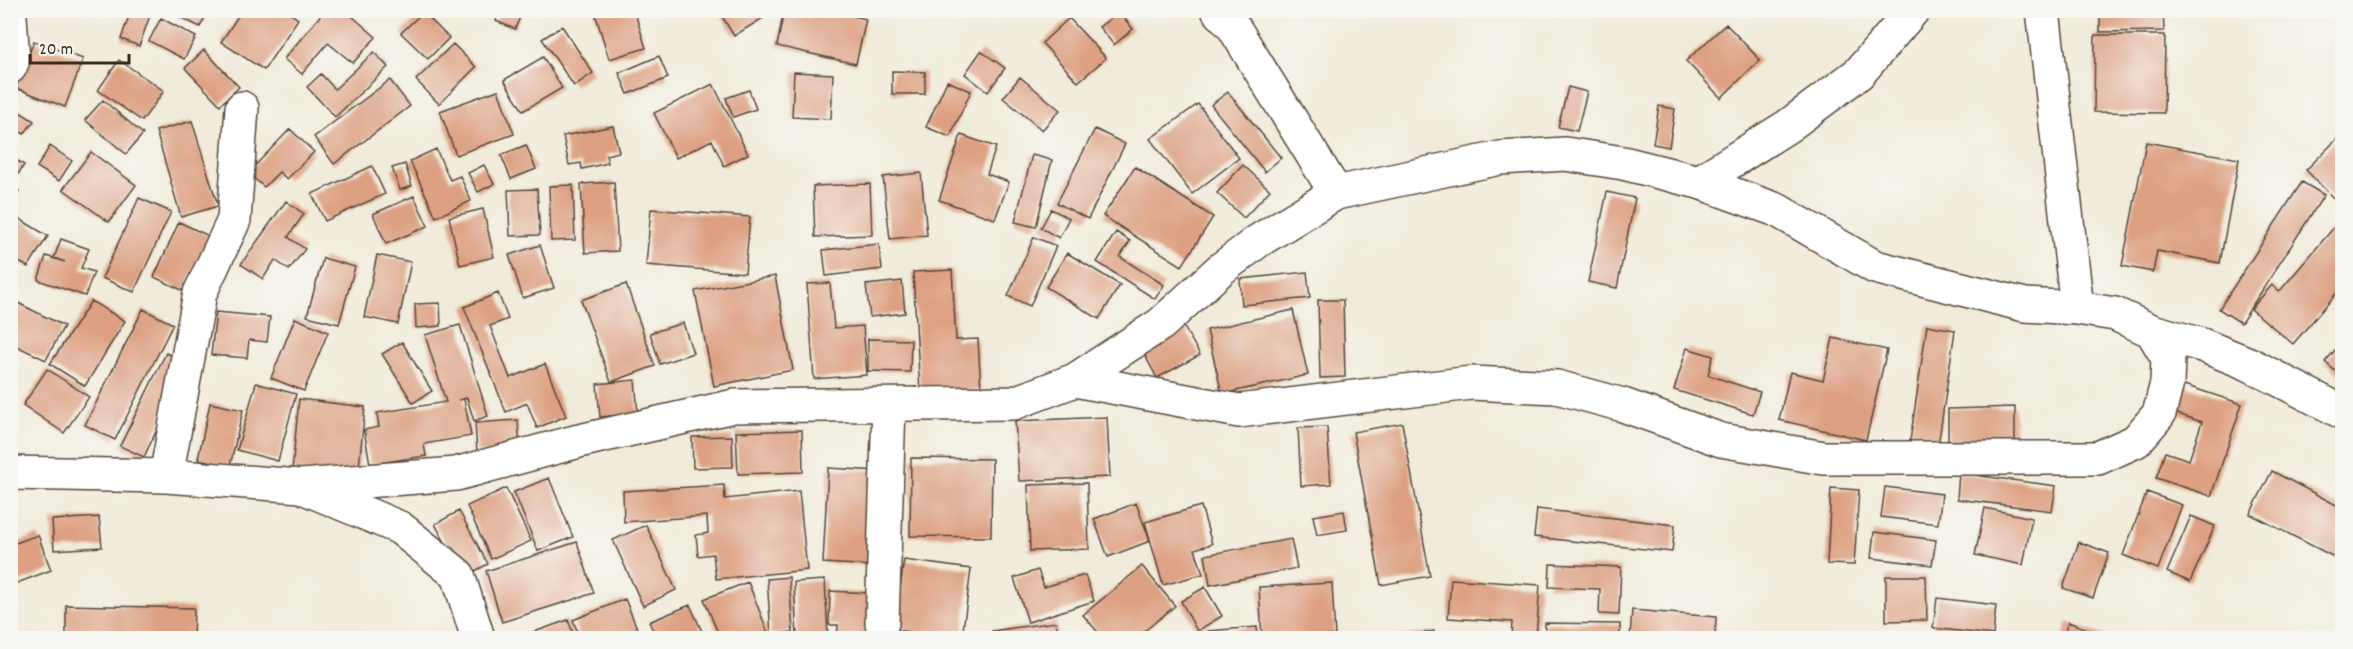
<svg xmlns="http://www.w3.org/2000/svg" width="2353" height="649" font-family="Dekko,sans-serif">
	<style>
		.building { fill: #dda082 }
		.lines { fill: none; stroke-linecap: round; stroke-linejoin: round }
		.street-casing { stroke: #56473a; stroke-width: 36 }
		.street { stroke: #fff; stroke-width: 33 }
	</style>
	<rect width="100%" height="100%" fill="#f6f6f2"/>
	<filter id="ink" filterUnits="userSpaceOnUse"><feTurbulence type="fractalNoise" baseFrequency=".0167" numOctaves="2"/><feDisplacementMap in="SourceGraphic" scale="12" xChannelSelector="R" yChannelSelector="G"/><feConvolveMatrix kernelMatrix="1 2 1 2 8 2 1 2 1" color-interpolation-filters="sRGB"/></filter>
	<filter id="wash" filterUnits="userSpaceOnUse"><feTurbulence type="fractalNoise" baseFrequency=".008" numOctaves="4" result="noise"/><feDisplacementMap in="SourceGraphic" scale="24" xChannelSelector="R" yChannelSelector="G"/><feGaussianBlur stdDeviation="1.35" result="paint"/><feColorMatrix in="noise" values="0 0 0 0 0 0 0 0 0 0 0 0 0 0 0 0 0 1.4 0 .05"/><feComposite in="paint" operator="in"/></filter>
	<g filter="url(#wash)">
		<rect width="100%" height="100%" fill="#f1ebd9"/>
		<g id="blocks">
			<path class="building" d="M131,10H152L139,46L121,39Z
				M166,10H209L200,27Z
				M242,10H285L298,19L264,70L221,42Z
				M325,10H345L376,37L353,63L328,43L302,74L284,59Z
				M500,10H523L515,29L496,21Z
				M594,10H634L646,48L609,59Z
				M718,10H759L763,18L734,36Z
				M784,10H827L866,19L856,64L777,46Z
				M2100,10H2163L2164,31L2100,32Z
				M423,12L449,38L428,59L401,33Z
				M1119,12L1133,29L1114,45L1099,27Z
				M161,18L196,37L184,59L149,41Z
				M1069,18L1106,58L1078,82L1042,43Z
				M1726,24L1760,60L1721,98L1686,61Z
				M562,26L593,73L574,86L542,39Z
				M2095,35H2165L2164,113L2094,112Z
				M34,41L83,59L65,107L16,88Z
				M453,44L476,67L439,104L416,80Z
				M204,50L239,87L220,105L185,68Z
				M981,51L1005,68L988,92L965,74Z
				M374,52L388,67L335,117L307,87L321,74L335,89Z
				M659,56L668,78L628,94L619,73Z
				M543,57L562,88L523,111L504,80Z
				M119,60L164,91L142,121L98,90Z
				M892,71L925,72V94H892Z
				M794,72L833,74L831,119L792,117Z
				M1020,77L1060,110L1042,130L1003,98Z
				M390,80L410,106L334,164L314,137Z
				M947,81L971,91L950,137L926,127Z
				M713,84L748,154L724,166L712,140L676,158L654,113Z
				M1568,87L1587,92L1577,131L1558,127Z
				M498,90L514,134L456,155L440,111Z
				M749,90L756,109L733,117L726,98Z
				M1228,92L1281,158L1265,172L1211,105Z
				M103,100L143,134L126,154L85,120Z
				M1198,104L1239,158L1192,194L1150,139Z
				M1659,106L1675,109L1669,147L1653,144Z
				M20,112L34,121L24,134L11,126Z
				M192,121L218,206L181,217L156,131Z
				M613,126L619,152L606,155L608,163L582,169L581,163L569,165L563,136Z
				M290,129L314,152L287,179L279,172L264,187L248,173Z
				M1095,129L1125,144L1088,219L1057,203Z
				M2342,134V207L2306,170Z
				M961,135L996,147L987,174L1009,182L995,219L939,200Z
				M2146,142L2239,159L2220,263L2157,251L2153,272L2122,266Z
				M526,145L536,169L511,179L501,155Z
				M50,146L72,161L59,181L37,167Z
				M436,149L450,180L460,176L471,201L436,217L410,161Z
				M91,152L136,185L109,222L63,189Z
				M1032,155L1052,160L1036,227L1015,222Z
				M10,156L24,165L11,185L19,191L13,200L10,198Z
				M405,164L412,186L400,190L392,168Z
				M484,165L494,184L478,192L468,173Z
				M1243,165L1270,190L1244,218L1217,193Z
				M372,166L385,194L325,221L312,194Z
				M1135,167L1213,217L1182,266L1103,216Z
				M921,173L927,235L890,239L883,177Z
				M614,182L618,251L585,253L581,184Z
				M2302,182L2324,195L2241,323L2219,309Z
				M870,184L872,235L815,237L813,186Z
				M573,185L575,240L551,241L549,186Z
				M537,189L540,235L510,236L508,190Z
				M1607,192L1635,198L1617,288L1588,282Z
				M414,196L428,226L386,244L373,214Z
				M139,198L171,212L134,292L102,278Z
				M286,201L304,214L288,237L305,249L289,270L275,260L263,279L241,264Z
				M483,209L494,257L460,265L449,217Z
				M651,209L750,217L745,273L646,265Z
				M1051,209L1069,218L1059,238L1041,228Z
				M11,214L48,236L28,267L10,257Z
				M2342,218V287L2293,344L2251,309L2272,285L2279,292Z
				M179,222L209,236L184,291L154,277Z
				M1116,232L1130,241L1120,257L1164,285L1155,299L1097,262Z
				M1034,237L1056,246L1030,306L1008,296Z
				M61,239L89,249L81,268L94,272L85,296L38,280L46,256L65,262L54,258Z
				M879,244L882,269L826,276L823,250Z
				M540,245L554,288L523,298L509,255Z
				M1067,253L1120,285L1099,319L1046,287Z
				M377,255L411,262L398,324L364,317Z
				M323,258L355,267L339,324L307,316Z
				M952,270L956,340L978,339L981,390L920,393L913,272Z
				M1307,272L1310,298L1242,305L1240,279Z
				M775,276L793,370L714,386L695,291Z
				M902,281L905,313L870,317L866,285Z
				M830,283L834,328L863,326L867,375L814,379L807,284Z
				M626,284L655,366L611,382L581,300Z
				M498,293L508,319L490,326L510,378L545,364L566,416L537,428L527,403L506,412L464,307Z
				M1318,300H1343L1345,377L1320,378Z
				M14,301L64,326L46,360L10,343V308Z
				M91,301L125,321L85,386L50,364Z
				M440,303L441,326L416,328L415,304Z
				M143,309L173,324L115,440L85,425Z
				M1293,310L1308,375L1222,394L1207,330Z
				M216,312L270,317L267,342L249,340L247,358L211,355Z
				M295,318L328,332L304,391L271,378Z
				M1181,322L1200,355L1157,378L1139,344Z
				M683,323L693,353L660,364L650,333Z
				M460,325L488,416L474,421L467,398L458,400L464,399L471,436L424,444L426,456L370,464L364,430L379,427L377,413L446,402L425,335Z
				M1927,325L1955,330L1937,453L1909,448Z
				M1833,338L1887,350L1866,440L1779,420L1790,372L1823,380Z
				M868,339L911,340L910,372L868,371Z
				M402,342L432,391L413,403L382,354Z
				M2342,342V377L2325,362Z
				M1687,348L1713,356L1708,375L1760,392L1753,414L1674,390Z
				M166,353L184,362L168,406L144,457L120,446Z
				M47,369L89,397L64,433L23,405Z
				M635,380L638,413L600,417L597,384Z
				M256,383L296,394L278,461L237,450Z
				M2181,384L2242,404L2211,496L2156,478L2165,452L2189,460L2202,422L2172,412Z
				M299,399L365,407L358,477L292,470Z
				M210,403L243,410L230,466L198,459Z
				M2015,407V450L1948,451V409Z
				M1107,417L1110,477L1019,481L1015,421Z
				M518,420L520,450L477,453L475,423Z
				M1402,423L1430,576L1381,585L1353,432Z
				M1327,427L1331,484L1301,486L1298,428Z
				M802,430L803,472L738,474L736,432Z
				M732,436L733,467L693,468L692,437Z
				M911,458L992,459L991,537L910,536Z
				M828,468L879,471L875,566L823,563Z
				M2272,471L2342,508V561L2250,514Z
				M1959,473L2056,486L2052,511L1957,499Z
				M549,478L573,537L538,551L514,492Z
				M1087,483L1089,549L1030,551L1028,485Z
				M724,485L725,499L799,491L807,570L716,579L713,554L698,556L696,535L708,533L707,516L624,522L623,491Z
				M1885,487L1942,494L1938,524L1881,517Z
				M506,488L531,541L491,559L467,506Z
				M1831,488L1859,490L1854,565L1827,564Z
				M2147,492L2182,505L2158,569L2123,555Z
				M1136,503L1150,541L1108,557L1094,519Z
				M1201,506L1212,544L1195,549L1203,574L1163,585L1145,522Z
				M1985,508L2032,518L2023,565L1975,555Z
				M1537,509L1675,525L1672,552L1534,537Z
				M459,511L488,564L464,577L435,524Z
				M1344,511L1347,530L1317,535L1313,516Z
				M2191,516L2215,526L2190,582L2167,572Z
				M99,517L102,547L54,550L52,520Z
				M646,525L676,590L643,606L613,540Z
				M1874,532L1936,540L1932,565L1871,558Z
				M38,535L51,570L12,585L10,545Z
				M1291,539L1297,568L1210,585L1205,555Z
				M577,542L594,593L502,622L486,571Z
				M2079,542L2109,553L2093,598L2063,588Z
				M904,560L971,569L962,638L894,630Z
				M1550,564L1621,567L1619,615L1599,614L1600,589L1549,587Z
				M1142,566L1175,606L1136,638H1103L1083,615Z
				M1038,570L1044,587L1085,575L1094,601L1028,622L1014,578Z
				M1886,576H1926L1927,620L1886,621Z
				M789,577L793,632L771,634L767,579Z
				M1451,579L1540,585L1536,638H1511L1512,622L1448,618Z
				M825,580L828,638H797L794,582Z
				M748,582L770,638H720L704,599Z
				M1332,583L1335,636L1262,638L1259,587Z
				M1205,587L1222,616L1197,631L1181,601Z
				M830,591L870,593L868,638H837L838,625H829Z
				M1937,598L1996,605L1993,635L1933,628Z
				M625,599L641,638H580L573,620Z
				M66,605L194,608L193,638H66Z
				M690,605L705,638H657L649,622Z
				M1632,610L1716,617L1715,638H1630Z
				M568,620L575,638H517Z
				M1056,622L1059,638H993L992,631Z
				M2068,622L2111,638H2063Z
				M1545,623L1620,624V638H1545Z
				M1257,627L1258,638H1209L1208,631Z
				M1434,631L1435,638H1396V637Z
				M1910,635V638H1865V637Z"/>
		</g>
	</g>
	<g filter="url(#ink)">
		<use href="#blocks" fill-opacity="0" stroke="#56473a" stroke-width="1.5"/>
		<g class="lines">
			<g class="street-casing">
				<path id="street" d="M1218,10L1233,26L1336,193
					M2043,10L2077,308
					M10,17L13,60L10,67
					M1699,182L1788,126L1859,73L1913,10
					M1075,380L1239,411L1471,383L1557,387L1623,405L1721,440L1824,458H2098L2136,441L2159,414L2167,383L2168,358L2152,331
					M10,473L166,476L301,486L456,474L579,441L734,406L1014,403L1075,380L1161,324L1221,269L1258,241L1336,193L1500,158L1565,154L1623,163L1699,182L1777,210L1875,267L2025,305L2077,308L2115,314L2152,331L2202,345L2249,364L2342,412
					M166,476L200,293L234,220L242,108
					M305,488L400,528L458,575L478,638
					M882,623L889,406"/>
			</g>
			<use href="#street" class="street"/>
		</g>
	</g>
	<rect width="2353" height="649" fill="none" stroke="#f6f6f2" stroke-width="36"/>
	<path d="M30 54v9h99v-9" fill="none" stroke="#3b2a1e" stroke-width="3"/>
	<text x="39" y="54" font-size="18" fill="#3b2a1e" stroke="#f6f6f2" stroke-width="4.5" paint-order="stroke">20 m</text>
</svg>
